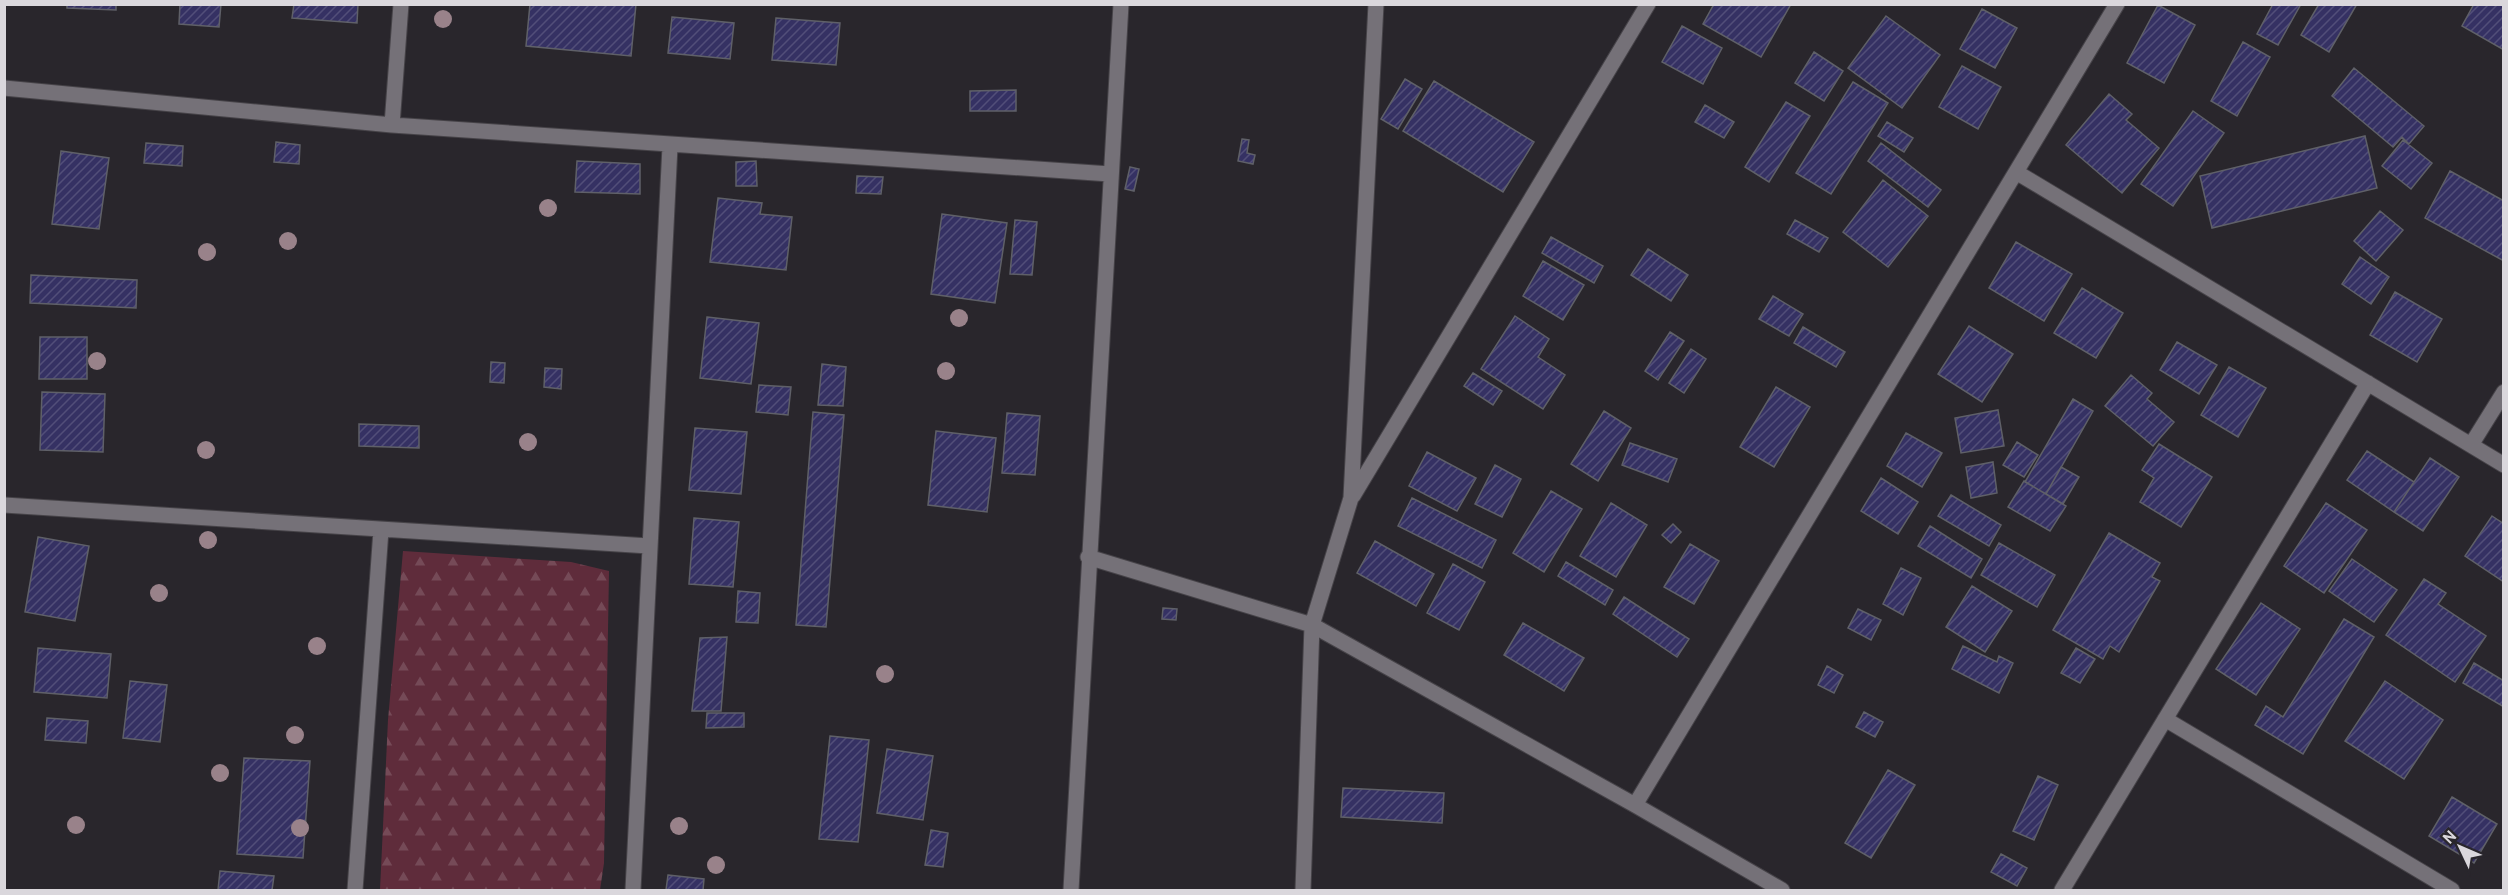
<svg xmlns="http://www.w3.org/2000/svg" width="2508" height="895" font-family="Overpass,sans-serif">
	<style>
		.forest { fill: url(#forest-firs) }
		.building { fill: url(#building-hatch); stroke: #5f6068; stroke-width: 1.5 }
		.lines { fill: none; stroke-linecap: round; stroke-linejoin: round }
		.minor-casing { stroke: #464348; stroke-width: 17 }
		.minor { stroke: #757178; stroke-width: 15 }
		.tree { fill: #99828a }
	</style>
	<defs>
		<pattern id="forest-firs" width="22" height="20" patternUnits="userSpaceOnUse" patternTransform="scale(1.5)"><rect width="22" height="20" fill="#5f2c3b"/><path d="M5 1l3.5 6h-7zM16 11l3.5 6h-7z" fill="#754a57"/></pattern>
		<pattern id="building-hatch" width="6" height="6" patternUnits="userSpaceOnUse" patternTransform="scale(1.5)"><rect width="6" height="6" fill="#353163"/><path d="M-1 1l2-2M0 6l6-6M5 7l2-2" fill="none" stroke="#524e79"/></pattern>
	</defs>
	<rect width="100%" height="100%" fill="#29262c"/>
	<path class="forest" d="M403,551L571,562L609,571L604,863L600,890H380L388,720Z"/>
	<path class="building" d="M67,4H116V10L67,8Z
		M180,4H221L219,27L179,24Z
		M294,4H358L357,23L292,18Z
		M530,4H636L631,56L526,46Z
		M1714,4H1791L1761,57L1703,24Z
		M2273,4H2301L2278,45L2257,34Z
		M2319,4H2357L2329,52L2301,35Z
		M2474,4H2504V50L2462,26Z
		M2158,5L2195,25L2164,83L2127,63Z
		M1982,9L2017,28L1995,68L1960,49Z
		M1886,16L1940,55L1902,108L1848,68Z
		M672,17L734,23L730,59L668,53Z
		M776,18L840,23L836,65L772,60Z
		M1682,26L1722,48L1703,84L1662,62Z
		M2243,42L2270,57L2237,116L2211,101Z
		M1814,52L1843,71L1824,101L1795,83Z
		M1962,66L2001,87L1978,129L1939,107Z
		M2354,68L2424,126L2409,144L2402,137L2393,147L2332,96Z
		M1405,79L1422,89L1398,129L1381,119Z
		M1434,81L1534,142L1503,192L1403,131Z
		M1853,82L1888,103L1831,194L1796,173Z
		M1016,90V111H970V91Z
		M2109,94L2132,114L2126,120L2159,148L2122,193L2066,145Z
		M1786,102L1810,116L1769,182L1745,167Z
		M1705,105L1734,122L1724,138L1695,122Z
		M2193,111L2224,133L2173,206L2141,184Z
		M1887,122L1913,138L1904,152L1878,136Z
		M2365,136L2377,188L2212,228L2200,176Z
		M1242,139L1249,140L1247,153L1255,155L1253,164L1238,161Z
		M2403,140L2432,163L2411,189L2382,166Z
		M276,142L300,145L299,164L274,162Z
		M146,143L183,146L182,166L144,163Z
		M1881,143L1941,190L1928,207L1868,161Z
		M61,151L109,158L99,229L52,224Z
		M577,161L640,164V194L575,192Z
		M756,161L757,186H736V162Z
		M1130,167L1139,169L1134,191L1125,189Z
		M2450,171L2504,201V261L2425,218Z
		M857,176L883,177L881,194L856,193Z
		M1883,180L1928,216L1888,267L1843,232Z
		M718,198L762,203L760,214L792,217L786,270L710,262Z
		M2380,211L2403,230L2376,261L2354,241Z
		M942,214L1007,223L995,303L931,294Z
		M1015,220L1037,222L1032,275L1010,274Z
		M1795,220L1828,238L1819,252L1787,234Z
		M1551,237L1603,266L1594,283L1542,253Z
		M2016,242L2072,274L2044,321L1989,288Z
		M1648,249L1688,275L1671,301L1631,275Z
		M2360,257L2389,277L2371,304L2342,284Z
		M1543,261L1584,285L1563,320L1523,296Z
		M31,275L137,280L136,308L30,303Z
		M2082,288L2123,313L2096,358L2054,333Z
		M2395,292L2442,319L2417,362L2370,335Z
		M1773,296L1803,314L1789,336L1759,319Z
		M1515,316L1549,339L1538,357L1565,375L1543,409L1481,369Z
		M707,317L759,323L751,384L700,378Z
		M1969,326L2013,354L1982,402L1938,374Z
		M1803,327L1845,352L1836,367L1794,343Z
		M1670,332L1684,341L1658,380L1645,371Z
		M40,337H87V379H39Z
		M2177,342L2217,365L2199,394L2160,370Z
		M1691,349L1706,359L1684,393L1669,383Z
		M491,362L505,363L504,383L490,382Z
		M822,364L846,367L843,406L818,405Z
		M2229,367L2266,388L2238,437L2201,415Z
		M545,368L562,369L561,389L544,387Z
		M1473,373L1502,391L1493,405L1464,386Z
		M2131,375L2152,393L2147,399L2174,422L2153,446L2105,406Z
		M759,385L791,387L788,415L756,412Z
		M1776,387L1810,407L1774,467L1740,447Z
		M42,392L105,394L103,452L40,450Z
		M2073,399L2093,411L2046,494L2025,482Z
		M1998,410L2004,446L1961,453L1955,418Z
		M1604,411L1631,428L1598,481L1571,464Z
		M813,412L844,415L826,627L796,625Z
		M1007,413L1040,416L1035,475L1002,473Z
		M359,424L419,426V448L359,446Z
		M695,428L747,432L741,494L689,490Z
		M936,431L996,438L987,512L928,505Z
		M1906,433L1942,453L1922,487L1887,466Z
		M2017,442L2038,455L2024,477L2003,465Z
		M1630,443L1677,459L1668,482L1622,465Z
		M2159,444L2212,477L2181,527L2140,502L2154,478L2142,470Z
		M2367,451L2414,482L2394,512L2347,480Z
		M1427,452L1476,478L1457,511L1409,486Z
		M2430,458L2459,477L2423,531L2394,512Z
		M1993,462L1997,493L1971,498L1966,467Z
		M1495,465L1521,479L1502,517L1475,504Z
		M2061,467L2079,477L2063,504L2046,494Z
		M1881,478L1918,502L1898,534L1861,511Z
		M2024,481L2066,506L2050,531L2008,507Z
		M1551,491L1582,509L1544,572L1513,553Z
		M1951,495L2001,525L1989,546L1938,516Z
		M1412,498L1496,540L1482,568L1398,526Z
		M1611,503L1647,525L1616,577L1580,556Z
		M2326,503L2367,530L2324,593L2284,566Z
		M2492,516L2504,524V582L2465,556Z
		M694,518L739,522L733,587L689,584Z
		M1673,524L1681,532L1671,543L1662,535Z
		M1930,526L1982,559L1971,578L1918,546Z
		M2109,533L2160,563L2152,577L2160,581L2119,652L2110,646L2103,659L2053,630Z
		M38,537L89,546L75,621L25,612Z
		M1375,541L1434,574L1416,606L1357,573Z
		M1999,543L2055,575L2037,607L1981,575Z
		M1690,544L1719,561L1694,604L1664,587Z
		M2352,559L2397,590L2374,622L2329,591Z
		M1566,562L1613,590L1605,605L1558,576Z
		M1453,564L1485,582L1459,630L1427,613Z
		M1901,568L1921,578L1903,615L1883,604Z
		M2424,579L2446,593L2438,604L2486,636L2455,682L2386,635Z
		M1972,586L2012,611L1985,652L1946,627Z
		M738,591L760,593L758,623L736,622Z
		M1624,597L1689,639L1677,657L1613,614Z
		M2261,603L2300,629L2256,695L2216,669Z
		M1163,608L1177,609L1176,620L1162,619Z
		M1858,609L1881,620L1871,640L1848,628Z
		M2344,619L2374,637L2303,754L2255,725L2266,706L2283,717Z
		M1523,623L1584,658L1564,691L1504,655Z
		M727,637L721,711H692L700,638Z
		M1963,646L1997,662L1999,656L2013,663L1999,693L1952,669Z
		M38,648L111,654L107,698L34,692Z
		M2076,648L2095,659L2080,683L2061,673Z
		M2474,663L2504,681V707L2463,683Z
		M1827,666L1843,675L1834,693L1818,685Z
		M130,681L167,685L160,742L123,738Z
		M2385,681L2443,720L2404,779L2345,741Z
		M1864,712L1883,722L1875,737L1856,727Z
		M707,713H744V727L706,728Z
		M47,718L88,721L86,743L45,740Z
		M830,736L869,740L858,842L819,839Z
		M887,749L933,756L923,820L877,813Z
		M244,758L310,761L303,858L237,854Z
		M1888,770L1915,785L1871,858L1845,843Z
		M2038,776L2058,785L2034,840L2013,831Z
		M1343,788L1444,793L1442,823L1341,817Z
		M2452,797L2497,824L2474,863L2429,836Z
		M931,830L948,833L943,867L925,865Z
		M2001,854L2027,868L2017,886L1991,872Z
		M220,871L274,876L272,890H218Z
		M668,875L704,879L703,890H666Z"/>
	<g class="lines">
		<g class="minor-casing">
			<path id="minor" d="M4,88L392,125L1110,174
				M392,125L401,4
				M2016,172L2504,465
				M2471,445L2504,392
				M1353,496L1648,4
				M4,505L649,546
				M1088,557L1312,625L1635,805L1782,890
				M2165,719L2452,890
				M1635,805L2117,4
				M355,890L381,530
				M633,890L670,146
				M1071,890L1121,4
				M1303,890L1312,625L1351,498L1376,4
				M2062,890L2368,383"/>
		</g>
		<use href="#minor" class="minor"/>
	</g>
	<g class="tree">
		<circle cx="443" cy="19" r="9"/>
		<circle cx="548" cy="208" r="9"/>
		<circle cx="288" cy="241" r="9"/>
		<circle cx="207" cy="252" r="9"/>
		<circle cx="959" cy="318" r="9"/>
		<circle cx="97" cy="361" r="9"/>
		<circle cx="946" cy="371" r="9"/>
		<circle cx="528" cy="442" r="9"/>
		<circle cx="206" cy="450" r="9"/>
		<circle cx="208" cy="540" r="9"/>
		<circle cx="159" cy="593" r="9"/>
		<circle cx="317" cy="646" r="9"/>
		<circle cx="885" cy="674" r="9"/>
		<circle cx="295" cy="735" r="9"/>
		<circle cx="220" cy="773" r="9"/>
		<circle cx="76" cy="825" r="9"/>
		<circle cx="679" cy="826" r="9"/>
		<circle cx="300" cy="828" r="9"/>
		<circle cx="716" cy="865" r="9"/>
	</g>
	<rect width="2508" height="895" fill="none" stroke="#dad7dc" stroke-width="12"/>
	<g transform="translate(2460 847) rotate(314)" stroke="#29262c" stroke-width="4.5" paint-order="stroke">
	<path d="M0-4.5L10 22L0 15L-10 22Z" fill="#dad7dc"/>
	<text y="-9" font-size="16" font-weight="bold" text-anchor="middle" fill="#dad7dc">N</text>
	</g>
</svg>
